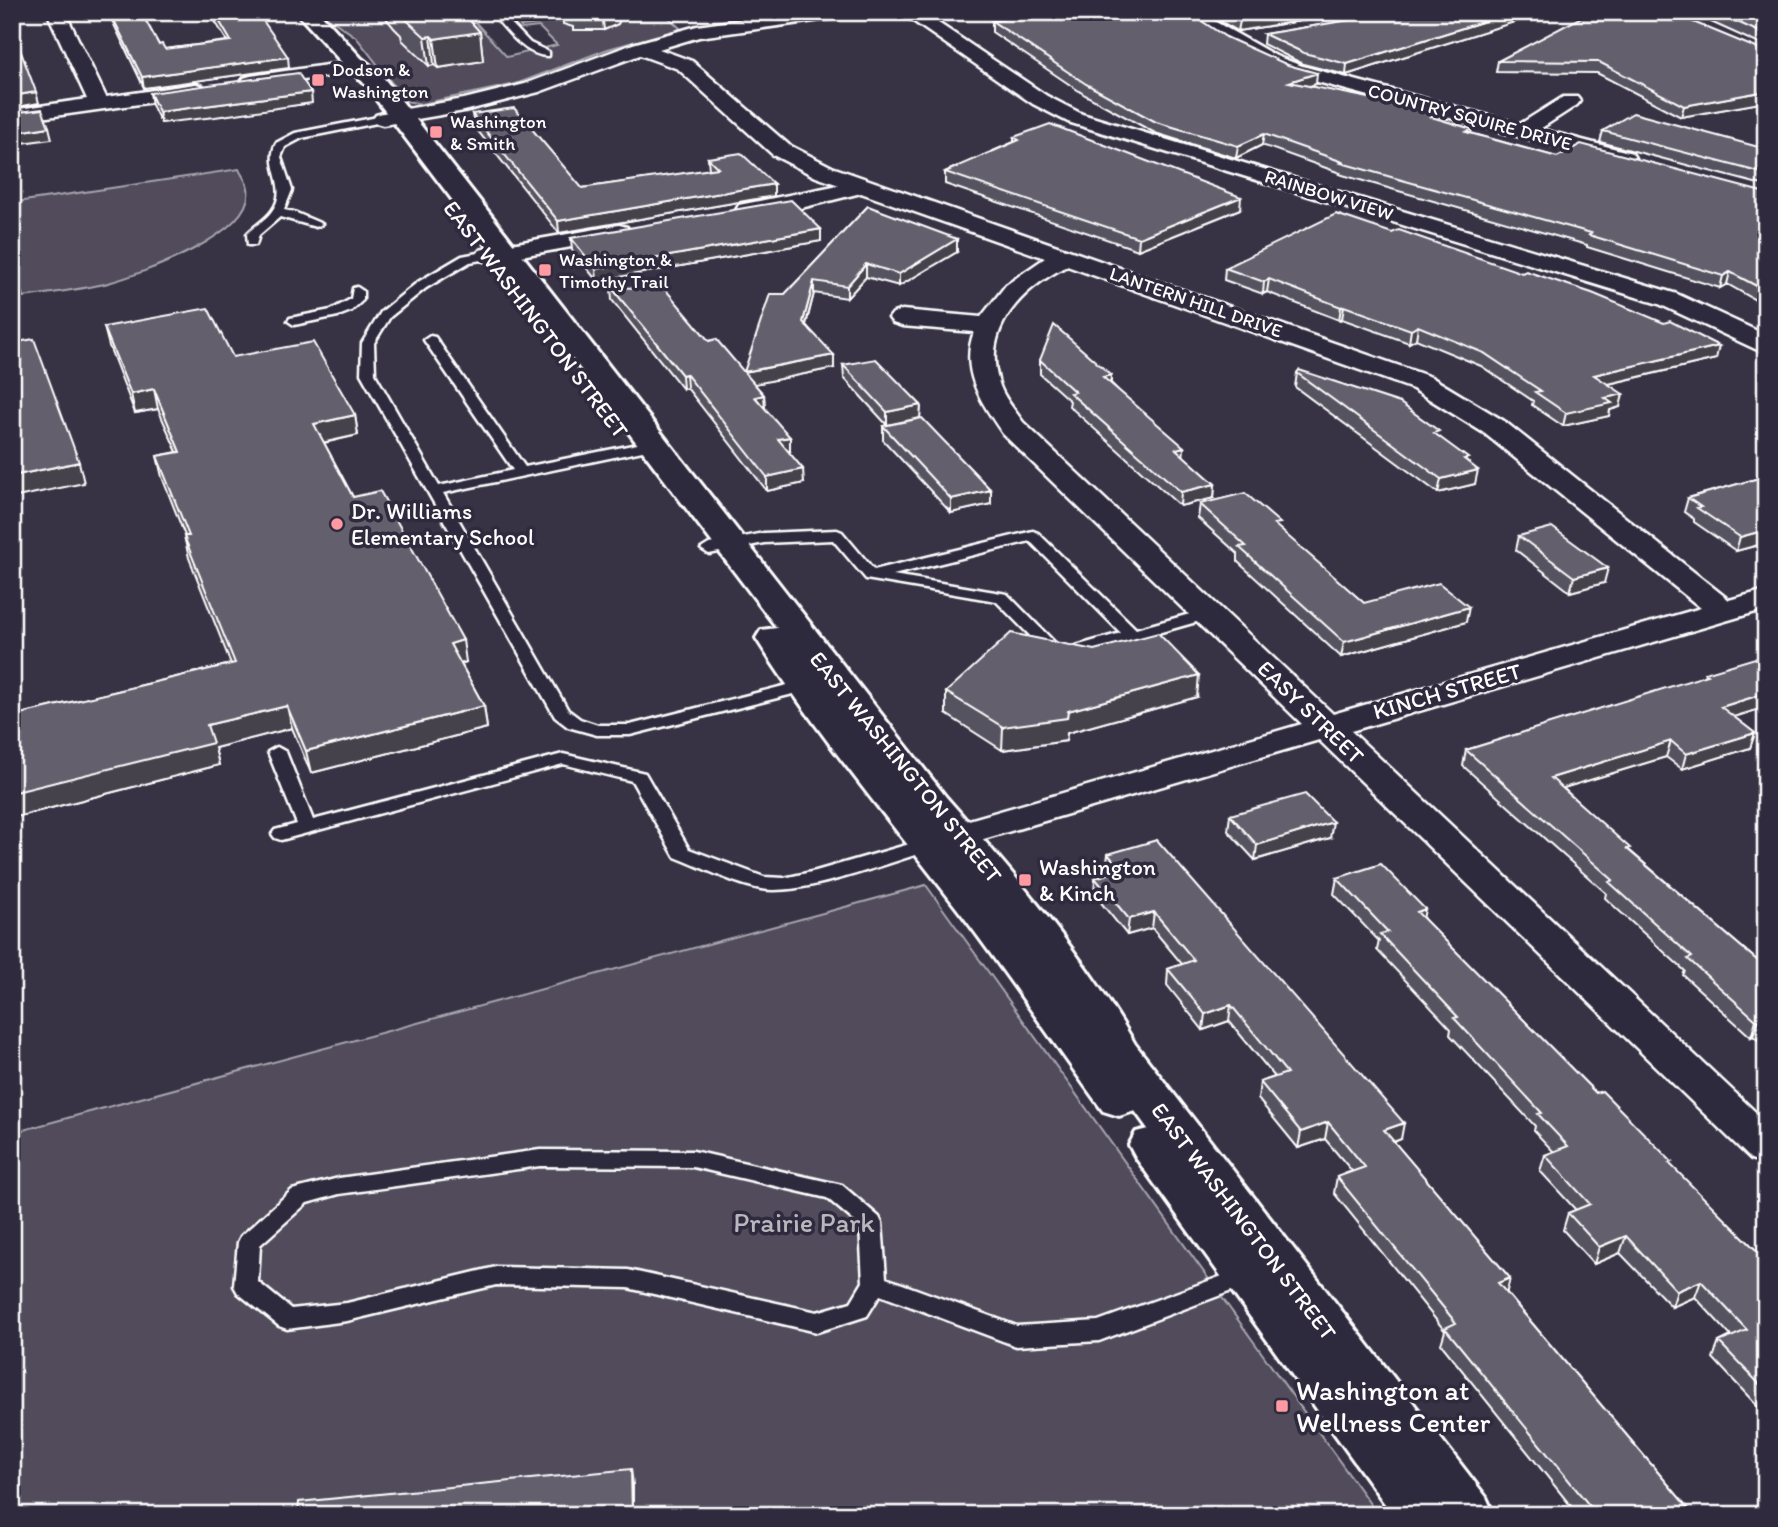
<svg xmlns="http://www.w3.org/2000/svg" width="1778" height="1527" font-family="Itim,sans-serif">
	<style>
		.green { fill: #514c5c; stroke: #a8a6ae; stroke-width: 2 }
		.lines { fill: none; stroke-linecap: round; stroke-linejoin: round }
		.lane-casing { stroke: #fff; stroke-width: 5 }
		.street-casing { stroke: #fff; stroke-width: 5 }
		.secondary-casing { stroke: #fff; stroke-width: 6 }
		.lane { fill: #2f2a3d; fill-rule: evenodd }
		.street { fill: #2f2a3d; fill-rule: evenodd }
		.secondary { fill: #2f2a3d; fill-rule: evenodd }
		.wall { fill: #55525e; stroke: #fff; stroke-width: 2 }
		.shaded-wall { fill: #45424c; stroke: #fff; stroke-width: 2 }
		.building { fill: #635f6d; stroke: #fff; stroke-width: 2 }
		.poi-dot { fill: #ff9aa2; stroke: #2f2a3d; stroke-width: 2.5 }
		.labels { text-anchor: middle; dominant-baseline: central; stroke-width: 7; stroke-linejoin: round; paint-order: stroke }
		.far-poi-label { font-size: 19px; fill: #fff; stroke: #2f2a3d; text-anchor: start }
		.far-street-label { font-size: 19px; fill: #fff; stroke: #2f2a3d }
		.street-label { font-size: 23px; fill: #fff; stroke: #2f2a3d }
		.poi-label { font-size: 23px; fill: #fff; stroke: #2f2a3d; text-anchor: start }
		.near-park-label { font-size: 28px; fill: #b9b7be; stroke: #2f2a3d }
		.near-poi-label { font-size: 28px; fill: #fff; stroke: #2f2a3d; text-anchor: start }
	</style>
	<rect width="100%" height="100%" fill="#373345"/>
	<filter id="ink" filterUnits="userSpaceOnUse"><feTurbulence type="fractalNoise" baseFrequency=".0143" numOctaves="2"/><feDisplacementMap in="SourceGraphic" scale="14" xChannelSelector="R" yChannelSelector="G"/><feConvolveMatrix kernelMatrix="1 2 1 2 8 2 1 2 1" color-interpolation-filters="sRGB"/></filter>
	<g filter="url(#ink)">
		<path class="green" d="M320,12H466L507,57L557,45L539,27L522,29L520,26L538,24L544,12H663L681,29L608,49L516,84L421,104L406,101L356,37Z
			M239,169C241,174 247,182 248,188C256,233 142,274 108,283C80,290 51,293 23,297L12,257V205L17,202Z
			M926,885L1378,1515H12V1133Z"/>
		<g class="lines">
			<g class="lane-casing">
				<path id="lane" d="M491,12H500L530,43L549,52V56C526,57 505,29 491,12Z
					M753,12H763L774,22L766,24Z
					M383,116L388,119L387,121L302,138L285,147L281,157L292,190L284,210L294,212L322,224L316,227L280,217L259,235L256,245H248L247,234C254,226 266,220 272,211C290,186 264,168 276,143L295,133Z
					M488,251L494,255L492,258L470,262L426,288L390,317L374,343L375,374L439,486L513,470L424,340L430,336L435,337L525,467L652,441L659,445L652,449L443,493L568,710L580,719L598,725H630L803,681L811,686L809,690L630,735H597L568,727L555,717L361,374L362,343L381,312L418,282L462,256Z
					M357,287L363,291V300L351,311L338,316L294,325L288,321L290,318L331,310L351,299L353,288Z
					M837,530L842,532L874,570L1033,531L1038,533L1136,629L1208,609L1216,614L1214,617L1059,661L1053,659L996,601L866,579L833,540L764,543L709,554L701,549L709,544L764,533ZM1030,541L1121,633L1062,650L1007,594L893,575Z
					M277,747L286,752L313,820L563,754L645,773L689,849L764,877L784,878L816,871L927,839L936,845L934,849C889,862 805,896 761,889C734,884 701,867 675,857L632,781L563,764L281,840L275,838L272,834L275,830L297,824L268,752Z
					M540,1150L693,1151L842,1185L879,1217L882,1223L886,1278L1017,1326L1098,1321L1250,1266L1258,1269L1262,1275L1258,1281L1099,1341L1016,1346L880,1295L867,1316L817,1332L628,1288L496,1285L347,1321L287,1329L279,1326L238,1293L234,1286L238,1242L241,1236L292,1190L300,1188L339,1178ZM540,1166L693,1167L827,1198L860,1226L863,1282L851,1302L817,1312L628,1270L496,1267L347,1303L291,1309L258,1282L260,1245L307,1203L339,1194Z"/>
			</g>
			<g class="street-casing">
				<path id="street" d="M47,12H65L106,97L196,84L203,86L206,90L203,94L196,96L12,122V110L87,99Z
					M795,12H845L836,18L699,37L659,49L692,61L789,145L832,167L1431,377L1504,421L1729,600L1766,590V609L1351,731L1766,1122V1164L1751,1159L1319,740L943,851L930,855L917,851L912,843L917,835L1302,724L1003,434C982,403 959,371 974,332L902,326L893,323L889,318L893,313L902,310L981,317L1006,285L1045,258L861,193L801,208L747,217L739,215L736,210L739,205L839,185L816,177L773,155L678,69L640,55L539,92L464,111L383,125L376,123L373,119L376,115L383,113L464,99L525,84L633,44L697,26ZM1067,266L1413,389L1484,433L1701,608L1333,714L1023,422C1014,409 1002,396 998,380C983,327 1023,288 1067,266Z
					M900,12H922L1047,96L1082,114L1677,294L1766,335V354L1659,304L1068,122L1033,104Z
					M1175,12H1198L1276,56L1302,66L1520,124L1563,97H1577L1580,101L1577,105L1540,129L1632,153L1635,158L1632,163L1624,165L1288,74L1262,64Z
					M355,61L362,63L365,67L362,71L251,88L244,86L241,82L244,78L251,76Z
					M619,225L627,227L631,232L627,237L488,262L480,260L476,255L480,250L488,248Z"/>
			</g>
			<g class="secondary-casing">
				<path id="secondary" d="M296,12H319L361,58L379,72L946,797C1015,875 1083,954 1135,1044L1486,1497L1494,1515H1393L1136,1158L1129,1145L1136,1132L1148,1129L1135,1111L1119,1116L1103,1111C1056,1046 1011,980 963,916C893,824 818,736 756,638L761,630L777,628L363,82L346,67Z"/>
			</g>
			<use href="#lane" class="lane"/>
			<use href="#street" class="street"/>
			<use href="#secondary" class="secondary"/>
		</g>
		<path class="wall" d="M108,12H141L159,45L165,49L227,41L213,18L212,12H257L289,68L144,88Z
			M381,12H462L480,32L483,61L438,68L434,65L429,66L402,40L401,35L394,28Z
			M562,12H623L618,24L604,30H573V27L563,24Z
			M1204,12H1356L1238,31Z
			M1399,12H1546L1346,75L1303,64L1263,44L1264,34Z
			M1689,12H1766V47Z
			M992,21L1226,37L1316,84L1309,86L1438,119L1472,129L1471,133L1557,157L1766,193V306L1727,284L1720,288L1587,247V245L1339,174L1340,173L1262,145L1236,158L1155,133L1085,95L992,32Z
			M1766,52V102L1681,117L1597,73L1496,72L1498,61Z
			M150,93L312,103L161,123L152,105Z
			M472,114L582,188L709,170L708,158L774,196L559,233L474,126Z
			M1603,131L1766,149V186L1600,142Z
			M1014,137L1240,209L1138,250L945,184V172L1014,142Z
			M868,206L957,252L899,286L866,277L847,298L814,293L806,325L834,368L754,384L764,395L765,408L790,451H788L804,483L767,491L687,388L683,389L612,300L611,287L709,341L744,372L785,294Z
			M821,229V241L597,281L572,250L571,238Z
			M1225,268L1716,359L1609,384L1620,407L1610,410L1609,416L1563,426L1532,405L1533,401L1481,366L1416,339L1409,343L1342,319L1339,320L1267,292L1263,294L1224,280Z
			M104,327L233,357L355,415L358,435L324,443L353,497L466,662L461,664L484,706L487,728L311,773L292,728L215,748L219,765L12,818V716L231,664L189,558L184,536H185L162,477L157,456L177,452L158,409L135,413L109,346Z
			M1040,360L1111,375V383L1183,456L1215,484L1214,498L1180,506L1069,406L1070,401L1040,374Z
			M843,365L921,405L920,418L991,490V504L951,513L883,440V426L887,425L844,378Z
			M1297,373L1438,436L1468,462L1475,484L1438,493L1295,387Z
			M1766,476V543L1736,551L1694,522V519L1684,512L1688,498Z
			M1200,504L1279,529L1364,603L1466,622L1341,657L1238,562V554L1198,518Z
			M1519,536L1604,583L1570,592L1516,550Z
			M1094,650L1197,697L1067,733L1066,741L1002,750L946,714V692Z
			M1705,673L1766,707L1734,717L1755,733L1750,748L1682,769L1666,757L1563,788L1629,850L1766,968V1047L1753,1036L1751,1037L1683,975L1685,971L1605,898L1606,893L1463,766L1466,750L1704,677Z
			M1230,815L1330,838L1255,860L1228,831Z
			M1108,854L1401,1139L1394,1142L1510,1278L1506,1292L1694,1515H1578L1441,1344L1445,1331L1334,1193L1337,1177L1352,1171L1325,1139L1298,1148L1258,1099L1260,1082L1275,1077L1229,1021L1203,1030L1167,985L1168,969L1182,964L1152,928L1127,935L1094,894L1095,878L1109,874L1106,870Z
			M1337,878L1423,918L1596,1093L1766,1260V1405L1759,1408L1713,1358L1719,1342L1731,1336L1695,1297L1672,1307L1620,1253L1594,1264L1563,1230L1568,1213L1576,1210L1540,1171L1545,1155L1554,1152L1534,1131L1535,1126L1450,1035L1451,1029L1377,950L1379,941L1334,894Z"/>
		<path class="shaded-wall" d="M602,12H623L618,24L604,30Z
			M1293,12H1356L1238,31L1240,21Z
			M1514,12H1546L1346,75L1347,64Z
			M480,32L483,61L438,68L434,39Z
			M431,36L434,65L429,66L425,37Z
			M288,57L289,68L144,88L142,77Z
			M1317,73L1316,84L1287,93L1289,82Z
			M1766,91V102L1681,117L1684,106Z
			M36,92L39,103L12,108V96Z
			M311,92L312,103L215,117L161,123L159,112Z
			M49,127L52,139L22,143V146L12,147V135L18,132Z
			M1264,134L1262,145L1236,158L1238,146Z
			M774,184V196L559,233L558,221Z
			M1241,197L1240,209L1138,250L1139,238Z
			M821,229V241L597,281L596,269Z
			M957,239V252L899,286V274Z
			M866,264V277L847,298V286Z
			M1730,272L1727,284L1720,288L1723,276Z
			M1269,279L1267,292L1263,294L1264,282Z
			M814,281V293L803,335V322Z
			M1344,306L1342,319L1339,320L1341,307Z
			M1418,326L1416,339L1409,343L1411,330Z
			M1719,346L1716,359L1591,388L1594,375Z
			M834,355V368L745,386L744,372Z
			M686,374L687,388L683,389L682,375Z
			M1111,375L1110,388L1103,377Z
			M154,389L158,409L135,413L131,394Z
			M1623,394L1620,407L1610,410L1609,416L1563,426L1566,413L1605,398Z
			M764,395L765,409L755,397Z
			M921,405L920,418L887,425V412Z
			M355,415L358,435L317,444L314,424Z
			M790,437V451L779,453L778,439Z
			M1184,447L1183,461L1176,449Z
			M79,462L84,483L12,498V476Z
			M803,469L804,483L767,491V477Z
			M1478,470L1475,484L1438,493L1441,479Z
			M1215,484L1214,498L1180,506L1181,492Z
			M991,490V504L951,513V499Z
			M1766,530V543L1736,551L1740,537Z
			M1608,568L1604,583L1570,592L1574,577Z
			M1469,607L1466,622L1341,657L1344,642Z
			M463,640L466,662L453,666L450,644Z
			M1199,675L1197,697L1067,733L1066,741L1002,750L1003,727L1068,711Z
			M1766,693V707L1717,722L1721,707Z
			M287,706L292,728L215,748L219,765L12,818V793L207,725Z
			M484,706L487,728L311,773L306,751Z
			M1755,733L1750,748L1682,769L1686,754Z
			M1671,741L1666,757L1547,793L1551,778Z
			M1333,822L1330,838L1255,860L1257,845Z
			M1425,909L1422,925L1417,912Z
			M1154,912L1152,928L1127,935L1129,919Z
			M1231,1005L1229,1021L1203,1030L1205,1014Z
			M1756,1020H1759L1753,1036L1751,1037Z
			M1328,1122L1325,1139L1298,1148L1301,1132Z
			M1404,1123L1401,1139L1380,1147L1384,1130Z
			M1626,1236L1620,1253L1594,1264L1599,1247Z
			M1510,1278L1506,1295L1498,1283Z
			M1701,1281L1695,1297L1672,1307L1677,1291Z
			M1766,1391V1405L1759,1408L1765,1392Z
			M631,1469L633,1485V1515H632Z"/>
		<path class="building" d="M110,12H141L159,45L162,44L165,49L231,41L214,12H257L288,57L142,77Z
			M398,12H462L480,32L434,39L431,36L425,37Z
			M1052,12H1188L1226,37L1288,65L1317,73L1289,82L1439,112L1431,117L1472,129L1466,132L1557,157L1581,144L1766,193V291L1730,272L1723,276L1589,235L1591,233L1341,163L1343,162L1264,134L1238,146L1156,122L1086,84L992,21Z
			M1224,12H1293L1240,21Z
			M1399,12H1514L1347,64L1304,53L1264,34Z
			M1591,12H1669L1766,52V91L1684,106L1599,62L1498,61Z
			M1715,12H1766V35Z
			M12,28L36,92L12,96Z
			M298,73L311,92L159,112L150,93Z
			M514,108L582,188L718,168L708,158L741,153L774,184L558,221L472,114Z
			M42,109L49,127L18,132L19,134L12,135V113Z
			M1633,113L1766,149V174L1603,131Z
			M1050,124L1241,197L1139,238L945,172L1019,140L1014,137Z
			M791,200L821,229L596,269L571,238Z
			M868,206L957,239L899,274L866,264L847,286L814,281L803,322L834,355L744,372L764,395L755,397L790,437L778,439L803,469L767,477L686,374L682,375L611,287L665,289L709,341L716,339L744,372L770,294H785Z
			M1336,214L1392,233L1399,230L1522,273L1526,271L1592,293L1664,323L1670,321L1719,346L1594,375L1623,394L1605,398L1612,403L1566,413L1535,392L1541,391L1484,353L1418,326L1411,330L1344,306L1341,307L1269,279L1264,282L1225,268Z
			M208,308L233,357L313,342L355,415L314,424L353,497L380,491L463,640L450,644L484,706L306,751L287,706L207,725L213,743L12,793V716L235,663L184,536H189L157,456L180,452L154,389L131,394L104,327Z
			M1054,325L1111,375L1103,377L1184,447L1176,449L1215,484L1181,492L1070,393L1075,392L1040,360Z
			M34,339L79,462L12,476V343Z
			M876,359L921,405L887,412L843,365Z
			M1299,370L1400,403L1439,431L1434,433L1468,458L1464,459L1478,470L1441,479L1297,373Z
			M922,418L991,490L951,499L883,426Z
			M1766,476V530L1740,537L1697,508L1701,507L1688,498Z
			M1245,493L1280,523L1274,524L1364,603L1439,583L1469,607L1344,642L1239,547L1246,546L1200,504Z
			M1552,527L1608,568L1574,577L1519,536Z
			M1011,633L1094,650L1158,633L1199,675L1068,711L1067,718L1003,727L946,692Z
			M1755,658L1760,662L1766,660V693L1721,707L1755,733L1686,754L1671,741L1551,778L1630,848L1627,849L1766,968V1026L1759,1020H1756L1688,959L1692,957L1609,882L1613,880L1466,750L1708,675L1705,673Z
			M1305,794L1333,822L1257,845L1230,815Z
			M1157,840L1404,1123L1384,1130L1510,1278L1498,1283L1694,1515H1597L1445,1328L1456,1323L1337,1177L1365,1167L1328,1122L1301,1132L1260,1082L1287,1073L1231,1005L1205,1014L1168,969L1194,960L1154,912L1129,919L1095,878L1121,870L1108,854Z
			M1381,864L1425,909L1417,912L1596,1093L1602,1091L1672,1162L1669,1163L1766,1260V1391L1719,1342L1747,1330L1701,1281L1677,1291L1626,1236L1599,1247L1568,1213L1590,1204L1545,1155L1568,1146L1538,1114L1542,1113L1454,1018L1458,1017L1380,934L1388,932L1337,878Z
			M631,1469L632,1515H298L299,1502Z"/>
	</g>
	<g class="poi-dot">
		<rect x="311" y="73" width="14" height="14" rx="3.5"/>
		<rect x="429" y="125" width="14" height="14" rx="3.5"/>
		<rect x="538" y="263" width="14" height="14" rx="3.5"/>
		<circle cx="337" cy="524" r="7"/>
		<rect x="1018" y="873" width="14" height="14" rx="3.5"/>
		<rect x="1275" y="1399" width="14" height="14" rx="3.5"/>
	</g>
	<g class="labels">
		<g class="far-poi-label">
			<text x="332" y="69">Dodson &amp;<tspan x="332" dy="22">Washington</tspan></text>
			<text x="450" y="121">Washington<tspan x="450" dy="22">&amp; Smith</tspan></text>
			<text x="559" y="259">Washington &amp;<tspan x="559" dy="22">Timothy Trail</tspan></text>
		</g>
		<g class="far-street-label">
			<text transform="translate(1470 117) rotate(15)">COUNTRY SQUIRE DRIVE</text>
			<text transform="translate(1329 195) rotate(17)">RAINBOW VIEW</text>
			<text transform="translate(1196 302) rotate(19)">LANTERN HILL DRIVE</text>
		</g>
		<g class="street-label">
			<text transform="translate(536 319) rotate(53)">EAST WASHINGTON STREET</text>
			<text transform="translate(1447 691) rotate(-16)">KINCH STREET</text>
			<text transform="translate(1311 712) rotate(44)">EASY STREET</text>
			<text transform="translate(906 767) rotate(51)">EAST WASHINGTON STREET</text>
			<text transform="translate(1244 1221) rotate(53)">EAST WASHINGTON STREET</text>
		</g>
		<g class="poi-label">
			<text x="351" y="511">Dr. Williams<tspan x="351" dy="26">Elementary School</tspan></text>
			<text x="1039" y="867">Washington<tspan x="1039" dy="26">&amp; Kinch</tspan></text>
		</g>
		<g class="near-park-label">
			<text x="804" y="1222">Prairie Park</text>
		</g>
		<g class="near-poi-label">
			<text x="1296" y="1390">Washington at<tspan x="1296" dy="32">Wellness Center</tspan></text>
		</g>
	</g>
	<rect width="1778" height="1527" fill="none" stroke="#2f2a3d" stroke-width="42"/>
	<rect x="21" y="21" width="1736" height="1485" fill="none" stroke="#fff" stroke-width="2.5" filter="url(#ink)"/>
</svg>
